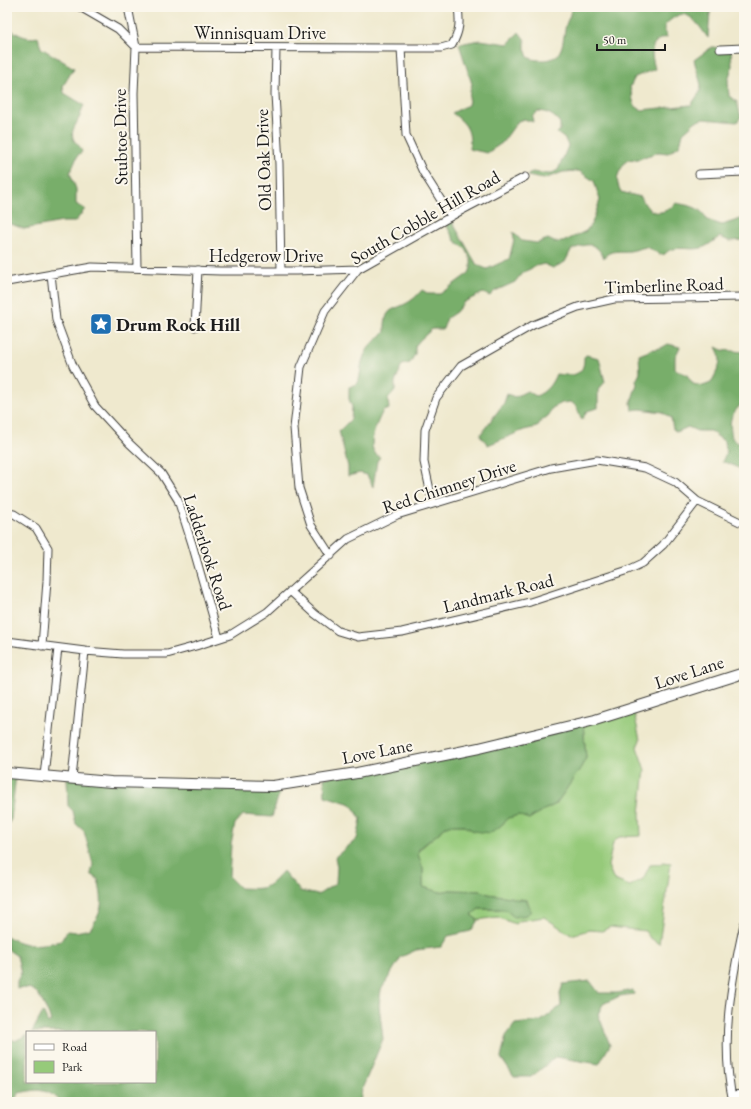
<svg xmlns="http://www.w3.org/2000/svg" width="751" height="1109" font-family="'EB Garamond',serif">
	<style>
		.green { fill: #96ca7a; stroke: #59734b }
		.forest { fill: #78ae6a; stroke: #4a6543 }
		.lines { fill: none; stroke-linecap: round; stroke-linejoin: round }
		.street-casing { stroke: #3c3b37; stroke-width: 9 }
		.secondary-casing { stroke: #3c3b37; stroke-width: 12 }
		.street { stroke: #fff; stroke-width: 7 }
		.secondary { stroke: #fff; stroke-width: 10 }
		.labels { text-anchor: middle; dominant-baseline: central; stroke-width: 4; stroke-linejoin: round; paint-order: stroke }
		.street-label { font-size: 18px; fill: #1c1c1c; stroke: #fbf7ec }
		.poi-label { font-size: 18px; font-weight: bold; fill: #1c1c1c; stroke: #fbf7ec; text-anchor: start }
	</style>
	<rect width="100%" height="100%" fill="#fbf7ec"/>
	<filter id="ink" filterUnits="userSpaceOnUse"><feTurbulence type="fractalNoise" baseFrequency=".025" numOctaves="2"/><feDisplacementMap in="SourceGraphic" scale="8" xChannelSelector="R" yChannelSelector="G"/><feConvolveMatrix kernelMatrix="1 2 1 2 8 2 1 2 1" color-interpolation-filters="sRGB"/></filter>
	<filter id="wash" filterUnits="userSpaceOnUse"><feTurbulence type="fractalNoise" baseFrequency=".012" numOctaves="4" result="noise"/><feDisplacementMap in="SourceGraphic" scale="16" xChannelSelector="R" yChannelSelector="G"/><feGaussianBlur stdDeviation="0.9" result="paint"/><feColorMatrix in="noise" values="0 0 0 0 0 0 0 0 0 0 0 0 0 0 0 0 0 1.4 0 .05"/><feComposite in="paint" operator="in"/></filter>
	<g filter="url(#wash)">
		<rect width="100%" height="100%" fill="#efe9ce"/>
		<path class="green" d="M633,708L640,740L637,747L645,770L640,813L641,836L619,837L613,843L608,866L614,880L630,886L643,879L650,865L662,864V862L671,863L659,944L649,937L645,931L610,927L602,931L589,930L571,935L544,917L519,921L515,924L497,917L478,920L471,915L472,913L479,909L531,911L527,900L519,899V901L510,897L488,894L481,891L450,890L440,892L423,887V869L418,854L420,849L448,825H463L474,831L498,828L509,818L518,815L529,819L538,813L556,804L580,769L586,758L583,723Z"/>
		<path class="forest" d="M570,7H715L710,13L708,38C701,29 689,7 675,17C671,19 668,22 665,25V32L667,37C648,41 651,53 655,69L635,77L630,87L634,105L641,110L691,105L700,92L701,85L694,60L712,47L731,49L732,66L728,81L729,96L737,102L741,117L737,122L704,119L696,121L683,133L680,145L668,153L658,152L639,159L627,160C618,173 614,178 621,192L641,197C643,201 645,205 648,208C657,217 670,210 676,203C689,206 701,206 707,220L722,225L744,218V240L729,241L720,237C714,240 707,247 701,248C690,251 673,244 665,254L659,255L656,252L646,247C641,248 636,250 630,251C622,252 608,249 604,258C595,241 588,243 571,250L565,262L553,268L544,264L536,266L522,273L515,282L495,291L490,296L483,293L464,302L456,312L447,318L443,329H432L420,340L415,346V354L410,363L402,365L395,382V391L388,399L389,409L383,411C378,420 367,444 375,453C376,455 378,456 380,457L377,461L373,487L367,475L360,473L348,476V467L339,431L351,419L352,407L349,399V387L357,384C361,377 360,370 362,362C366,347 374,342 385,332C384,303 395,313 413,299C416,297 419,293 422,290L429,294H440L469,273L471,268V260L466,249L455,241L444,221L450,218L477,265L487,269L509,259L514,240L513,232L522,241L537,243L548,239L554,242H563L586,231L592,223L600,200L594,181L579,171L563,172L544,179L527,176L532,172L550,174L558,170L568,146L565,139L557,133L560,130V123C554,115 548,112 538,111L532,116L533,122L524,119L518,121L502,143L487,153L469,149C472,131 466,123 452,113L468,105C470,97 469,91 472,84L459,44L480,40L508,44L519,32L525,40V49L528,57C533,60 537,60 543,60C565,60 562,40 566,25C568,18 572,14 570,7Z
			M7,27C17,34 26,40 38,37L41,48L74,68L63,86L64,93L84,105C81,110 81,116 78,120C75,127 71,130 73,138C75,144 80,144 82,152L78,155L70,173L76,189V204L85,209L75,222H62L24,229L11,224L7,225V94L8,79L7,77Z
			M668,344L680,347L675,357V369L687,375L693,384L703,386L711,383C718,369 724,361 716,347L722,350L744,352V389L742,395L743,402C729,418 729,418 732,438C746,449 744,453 744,469C736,469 732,463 722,462L726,453L725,442L710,431H697L688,427L677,432L673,429L671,418L662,412L640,409L632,410L631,402L637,384L636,381L640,373L639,355L649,351V350L661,348Z
			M586,355L599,358L605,382L598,390V408L587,411L582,420L576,406L571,402L562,403L552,408L548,416L541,421L537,427L524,430L488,445L480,435L504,403L507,394L515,397L527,391L536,396C546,392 552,384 556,374C571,376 585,377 584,357Z
			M583,723L586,758L580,769L556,804L538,813L529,819L518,815L509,818L498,828L489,833L474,831L463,825H448L419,849L418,854L423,869V887L440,892L450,890L481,891L488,894L510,897L519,900V899L527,900L531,911L527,915L514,917L507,911L502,909H479L471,915L478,920L471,931L448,936L441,947L416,950L401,957L381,990L379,1005L383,1039L362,1089L360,1102H61C47,1088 37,1089 19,1093L13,1102H7V1037L15,1041L27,1035V1082H155V1032H32L43,1012L48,1023L51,1021C49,1015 40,995 36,992C31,987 23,988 17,989V981L21,973L17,956L7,949V936C25,948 41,945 61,941L67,931L76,932L90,929C104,909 103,902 98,879L91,874L93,864L84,831L76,824L73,811L68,806L67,778L274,786L279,794L272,817L243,815L235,824L231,845L229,877L240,888C265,889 266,890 283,871L300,891L318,895L336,883L337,867L335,857L357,839L361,819L351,804L325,796L324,778Z
			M7,772L16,774L11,819L7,827Z
			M590,981L599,993H617L633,990L634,994L620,996L603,1004L598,1014L610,1045L599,1064L556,1057L531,1077H514L501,1058L506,1036L515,1024L541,1021L561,1006L560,993L563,984Z"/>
	</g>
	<g filter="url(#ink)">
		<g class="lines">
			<g class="street-casing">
				<path id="street" d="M80,7L118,29L136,47L401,48H441L452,45C460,31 460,22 458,7
					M128,7L136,47L134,93L137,268
					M276,48L275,94L279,164L281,271
					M401,48L406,135L423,172L451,216
					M720,49L744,48
					M699,174L744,172
					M51,274L56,320L73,366L95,406L129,443L161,473L178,500L192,544L219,638
					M7,282L92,267L220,271H296L358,269
					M195,327L198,270
					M433,504L424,462L425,430L436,398L461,366L533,325L578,307L614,299L744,297
					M7,513L14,514L36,528L48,548L47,581L42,646
					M331,556L311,525L299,488L294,428L301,367L325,311L358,269L457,213L525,177
					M290,591L315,614L338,631L358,637L402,632L530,602L628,570L643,563L663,545L697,501
					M7,641L85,651L123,654H167L196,646L230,635L267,612L348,539L397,515L551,468L597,460L645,468L675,482L697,501L740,522L744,523
					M44,776L58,648
					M72,778L85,651
					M732,1095L744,1094
					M733,1102C720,1043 731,982 744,924"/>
			</g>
			<g class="secondary-casing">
				<path id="secondary" d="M7,773L111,782L273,786L357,773L479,748L595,720L744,673"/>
			</g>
			<use href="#street" class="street"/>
			<use href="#secondary" class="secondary"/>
		</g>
	</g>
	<defs>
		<g id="sight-square" transform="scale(1.15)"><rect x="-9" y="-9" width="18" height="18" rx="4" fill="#1f6fb2" stroke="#fbf7ec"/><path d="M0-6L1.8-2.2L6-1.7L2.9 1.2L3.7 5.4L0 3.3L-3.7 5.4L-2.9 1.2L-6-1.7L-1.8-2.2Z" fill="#fff"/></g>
	</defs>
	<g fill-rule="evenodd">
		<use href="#sight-square" x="101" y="324"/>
	</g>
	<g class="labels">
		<g class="street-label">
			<text x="260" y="32">Winnisquam Drive</text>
			<text transform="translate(120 137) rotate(-91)">Stubtoe Drive</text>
			<text transform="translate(263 160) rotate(-92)">Old Oak Drive</text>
			<text transform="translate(425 217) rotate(-30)">South Cobble Hill Road</text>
			<text x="266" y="255">Hedgerow Drive</text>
			<text transform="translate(664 285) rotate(-2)">Timberline Road</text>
			<text transform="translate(449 486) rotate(-18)">Red Chimney Drive</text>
			<text transform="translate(208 552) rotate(72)">Ladderlook Road</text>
			<text transform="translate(498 593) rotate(-14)">Landmark Road</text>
			<text transform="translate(689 672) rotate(-18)">Love Lane</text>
			<text transform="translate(377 751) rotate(-11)">Love Lane</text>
		</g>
		<g class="poi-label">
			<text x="116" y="324">Drum Rock Hill</text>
		</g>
	</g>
	<rect width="751" height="1109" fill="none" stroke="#fbf7ec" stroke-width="24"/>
	<rect x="26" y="1031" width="130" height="52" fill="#fbf7ec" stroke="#a29f99"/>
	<rect x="34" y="1044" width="20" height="6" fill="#ffffff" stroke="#a29f99"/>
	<text x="62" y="1051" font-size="12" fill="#1c1c1c">Road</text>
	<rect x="34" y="1061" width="20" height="12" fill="#96ca7a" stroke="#a29f99"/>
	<text x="62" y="1071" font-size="12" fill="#1c1c1c">Park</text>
	<path d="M597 44v6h68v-6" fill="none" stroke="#1c1c1c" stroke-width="2"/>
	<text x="603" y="44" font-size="12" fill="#1c1c1c" stroke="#fbf7ec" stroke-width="3" paint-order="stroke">50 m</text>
</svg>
